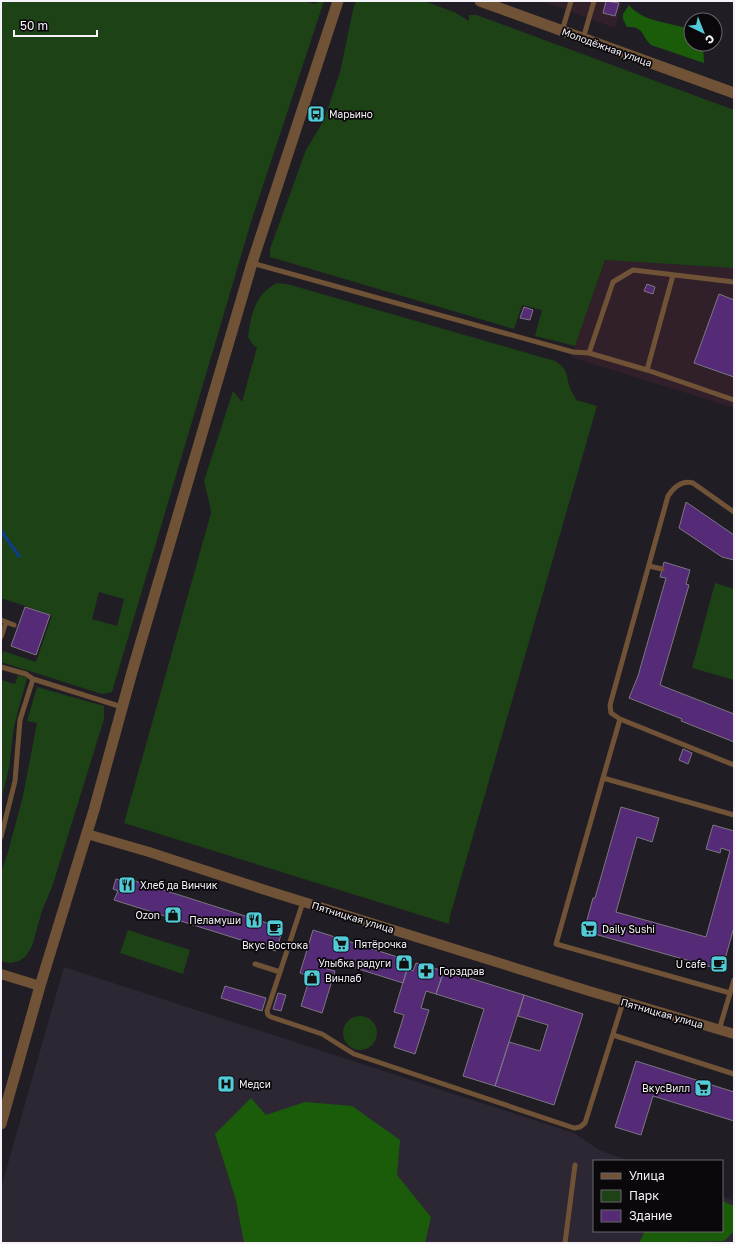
<svg xmlns="http://www.w3.org/2000/svg" width="735" height="1244" font-family="'Golos Text',sans-serif">
	<style>
		.built { fill: #2d2734 }
		.industrial { fill: #312029 }
		.green { fill: #1d4216; fill-rule: evenodd }
		.forest { fill: #1b5c0b }
		.lines { fill: none; stroke-linecap: round; stroke-linejoin: round }
		.stream { stroke: #0e3e84; stroke-width: 3.5 }
		.building { fill: #552a76; stroke: #7b7780 }
		.service { stroke: #705336; stroke-width: 5 }
		.minor { stroke: #705336; stroke-width: 10 }
		.tertiary { stroke: #705336; stroke-width: 11 }
		.labels { text-anchor: middle; dominant-baseline: central; stroke-width: 3.5; stroke-linejoin: round; paint-order: stroke }
		.street-label { font-size: 10px; fill: #f5f2f8; stroke: #0a080b }
		.poi-label { font-size: 10px; fill: #f5f2f8; stroke: #0a080b; text-anchor: start }
	</style>
	<rect width="100%" height="100%" fill="#211d25"/>
	<path class="built" d="M64,967L574,1133L599,1150L629,1161H594V1231H722V1196L734,1201V1243H1V1188Z"/>
	<path class="industrial" d="M542,1H622L615,28Z
		M605,260L734,268V408L571,357Z"/>
	<path class="green" d="M1,1H304L315,4L319,1H324L251,222L112,692L102,694L1,662L3,651L36,662L52,615L1,598ZM99,592L124,599L117,626L92,619Z
		M356,1H424L454,12L469,21V15H477L734,110V268L605,260L575,346L535,336L542,310L522,305L514,329L270,257V249L306,150L324,120L340,72L353,10Z
		M277,283L287,284L555,361C567,369 566,372 569,385C570,390 574,395 576,400L597,406L450,916L449,924L124,823L211,513C210,502 206,492 204,481L233,391L242,402L257,347L254,346L248,337C251,314 255,294 277,283Z
		M715,583L734,589V680L692,668Z
		M18,675L27,678L14,726L9,768L1,800V680L15,684Z
		M37,687L104,706V719L53,884L42,911L32,946L26,956L19,961L11,963L1,961V872L8,852L23,796L37,723L27,721Z
		M128,930L190,950L183,974L120,953Z
		M343 1033a17 17 0 1 1 34 0a17 17 0 1 1-34 0Z"/>
	<path class="forest" d="M629,5C644,23 671,22 691,30V44H703L704,63L651,45C641,35 644,26 627,27L623,19V14Z
		M251,1098L266,1115L305,1102L352,1106L400,1140L397,1175L431,1217L425,1243H244L236,1200L215,1134Z
		M722,1201L734,1206V1231L724,1241L639,1243L645,1231H722Z"/>
	<g class="lines">
		<path class="stream" d="M1,531L19,556"/>
	</g>
	<path class="building" d="M606,1L619,3L615,16L603,13Z
		M647,284L655,287L653,294L644,291Z
		M719,294L734,300V377L694,363Z
		M524,307L533,310L530,320L520,318Z
		M686,502L734,535V560L722,557L679,528Z
		M664,562L690,570L686,584L689,585L660,685L734,714V742L681,721L682,719L629,698L638,676L666,578L660,577Z
		M25,607L50,615L36,655L11,646Z
		M683,749L692,753L688,764L679,760Z
		M621,807L659,818L652,842L637,837L616,912L706,937L730,851L721,848L720,853L706,849L713,825L734,831V927L722,970L584,931L593,898H595Z
		M116,879L131,883L132,880L283,928L276,951L114,900L118,891L113,889Z
		M313,930L410,961L403,983L330,960L327,969L335,971L322,1013L301,1006L310,977L300,973Z
		M416,963L444,971L436,994L426,991L421,1008L429,1010L415,1054L394,1047L404,1015L394,1012L407,969L413,971Z
		M444,970L524,995L495,1086L463,1076L484,1009L436,994Z
		M225,986L266,998L262,1011L221,998Z
		M278,993L286,995L281,1011L273,1009Z
		M524,995L583,1014L554,1105L495,1086L509,1042L540,1051L548,1025L518,1016Z
		M636,1061L734,1092V1121L653,1096L641,1135L615,1127Z"/>
	<g class="lines">
		<path class="service" d="M562,31L571,1
			M583,39L594,1
			M252,263L573,352L589,353L647,370L734,400
			M589,353L613,282L633,270L734,282
			M647,370L673,275
			M649,566L662,569
			M1,620L14,625
			M1,637L6,622
			M1,667L26,674L33,679
			M620,719L734,765
			M603,778L620,719L611,713L610,705L668,496C674,487 682,480 693,483L734,512
			M1,837L15,781L20,720L33,679L122,707
			M255,964L280,972L303,902
			M280,972L267,1011L268,1015L271,1017L322,1034L354,1054L574,1128L580,1127L585,1123L623,1002
			M730,993L556,944L603,778L734,815
			M719,1030L734,980
			M613,1035L734,1074
			M565,1243L575,1165"/>
		<path class="minor" d="M87,834L149,852L262,889L589,991L734,1034
			M1,974L40,986"/>
		<path class="tertiary" d="M480,1L734,93
			M1,1124L40,986L94,810L132,672L252,263L338,1"/>
	</g>
	<defs>
		<g id="bus-square" transform="scale(0.9)"><rect x="-9" y="-9" width="18" height="18" rx="4" fill="#52cbd7" stroke="#0a080b"/><path d="M-5-6H5V4H4V6H2V4H-2V6H-4V4H-5ZM-3.5-4V0h7V-4ZM-3.5 1.2v1.5H-2V1.2ZM2 1.2v1.5H3.5V1.2Z" fill="#111"/></g>
		<g id="restaurant-square" transform="scale(0.9)"><rect x="-9" y="-9" width="18" height="18" rx="4" fill="#52cbd7" stroke="#0a080b"/><path d="M-5-6h1v4h1v-4h1v4h1v-4h1v5L-1.5 .5V6h-2V.5L-5-1ZM5-6V6H3V1.5H1.5Q1.5-4 5-6Z" fill="#111"/></g>
		<g id="shop-square" transform="scale(0.9)"><rect x="-9" y="-9" width="18" height="18" rx="4" fill="#52cbd7" stroke="#0a080b"/><path d="M-5-2.5h2.3a2.7 3.5 0 0 1 5.4 0H5L5.5 6h-11ZM-1.5-2.5h3a1.5 2.3 0 0 0-3 0Z" fill="#111"/></g>
		<g id="cafe-square" transform="scale(0.9)"><rect x="-9" y="-9" width="18" height="18" rx="4" fill="#52cbd7" stroke="#0a080b"/><path d="M-5.5-4.5H6V0H3Q3 3.5 0 3.5H-2.5Q-5.5 3.5-5.5 0ZM3-3.2v2h1.7v-2ZM-6 4.5H4V6H-6Z" fill="#111"/></g>
		<g id="supermarket-square" transform="scale(0.9)"><rect x="-9" y="-9" width="18" height="18" rx="4" fill="#52cbd7" stroke="#0a080b"/><path d="M-6-5.5h2.5l.6 2H6L4.5 2H-2.5L-4.4-4H-6ZM-1.5 3.2a1.3 1.3 0 1 0 .1 0ZM3 3.2a1.3 1.3 0 1 0 .1 0Z" fill="#111"/></g>
		<g id="pharmacy-square" transform="scale(0.9)"><rect x="-9" y="-9" width="18" height="18" rx="4" fill="#52cbd7" stroke="#0a080b"/><path d="M-2-6h4v4h4v4h-4v4h-4v-4h-4v-4h4Z" fill="#111"/></g>
		<g id="hospital-square" transform="scale(0.9)"><rect x="-9" y="-9" width="18" height="18" rx="4" fill="#52cbd7" stroke="#0a080b"/><path d="M-5-5h3v3.5h4V-5h3V5h-3V1.5h-4V5h-3Z" fill="#111"/></g>
	</defs>
	<g fill-rule="evenodd">
		<use href="#bus-square" x="316" y="114"/>
		<use href="#restaurant-square" x="127" y="885"/>
		<use href="#shop-square" x="173" y="915"/>
		<use href="#restaurant-square" x="254" y="920"/>
		<use href="#cafe-square" x="275" y="928"/>
		<use href="#supermarket-square" x="589" y="929"/>
		<use href="#supermarket-square" x="341" y="944"/>
		<use href="#shop-square" x="404" y="963"/>
		<use href="#cafe-square" x="719" y="964"/>
		<use href="#pharmacy-square" x="426" y="971"/>
		<use href="#shop-square" x="312" y="978"/>
		<use href="#hospital-square" x="226" y="1084"/>
		<use href="#supermarket-square" x="703" y="1088"/>
	</g>
	<g class="labels">
		<g class="street-label">
			<text transform="translate(607 47) rotate(20)">Молодёжная улица</text>
			<text transform="translate(353 917) rotate(17)">Пятницкая улица</text>
			<text transform="translate(662 1013) rotate(16)">Пятницкая улица</text>
		</g>
		<g class="poi-label">
			<text x="329" y="114">Марьино</text>
			<text x="140" y="885">Хлеб да Винчик</text>
			<text x="160" y="915" text-anchor="end">Ozon</text>
			<text x="241" y="920" text-anchor="end">Пеламуши</text>
			<text x="602" y="929">Daily Sushi</text>
			<text x="354" y="944">Пятёрочка</text>
			<text x="275" y="945" text-anchor="middle">Вкус Востока</text>
			<text x="391" y="963" text-anchor="end">Улыбка радуги</text>
			<text x="706" y="964" text-anchor="end">U cafe</text>
			<text x="439" y="971">Горздрав</text>
			<text x="325" y="978">Винлаб</text>
			<text x="239" y="1084">Медси</text>
			<text x="690" y="1088" text-anchor="end">ВкусВилл</text>
		</g>
	</g>
	<rect width="735" height="1244" fill="none" stroke="#f5f2f8" stroke-width="4"/>
	<rect x="593" y="1160" width="130" height="72" fill="#0a080b" stroke="#68666a"/>
	<rect x="601" y="1173" width="20" height="6" fill="#705336" stroke="#68666a"/>
	<text x="629" y="1180" font-size="12" fill="#f5f2f8">Улица</text>
	<rect x="601" y="1190" width="20" height="12" fill="#1d4216" stroke="#68666a"/>
	<text x="629" y="1200" font-size="12" fill="#f5f2f8">Парк</text>
	<rect x="601" y="1210" width="20" height="12" fill="#552a76" stroke="#68666a"/>
	<text x="629" y="1220" font-size="12" fill="#f5f2f8">Здание</text>
	<g transform="translate(703 32) rotate(137)"><circle r="19" fill="#0a080b" stroke="#68666a"/>
	<path d="M0-3L7 15L0 10L-7 15Z" fill="#52cbd7"/>
	<text y="-6" font-size="11" font-weight="bold" text-anchor="middle" fill="#f5f2f8">С</text>
	</g>
	<path d="M14 30v6h83v-6" fill="none" stroke="#f5f2f8" stroke-width="2"/>
	<text x="20" y="30" font-size="12" fill="#f5f2f8" stroke="#0a080b" stroke-width="3" paint-order="stroke">50 m</text>
</svg>
